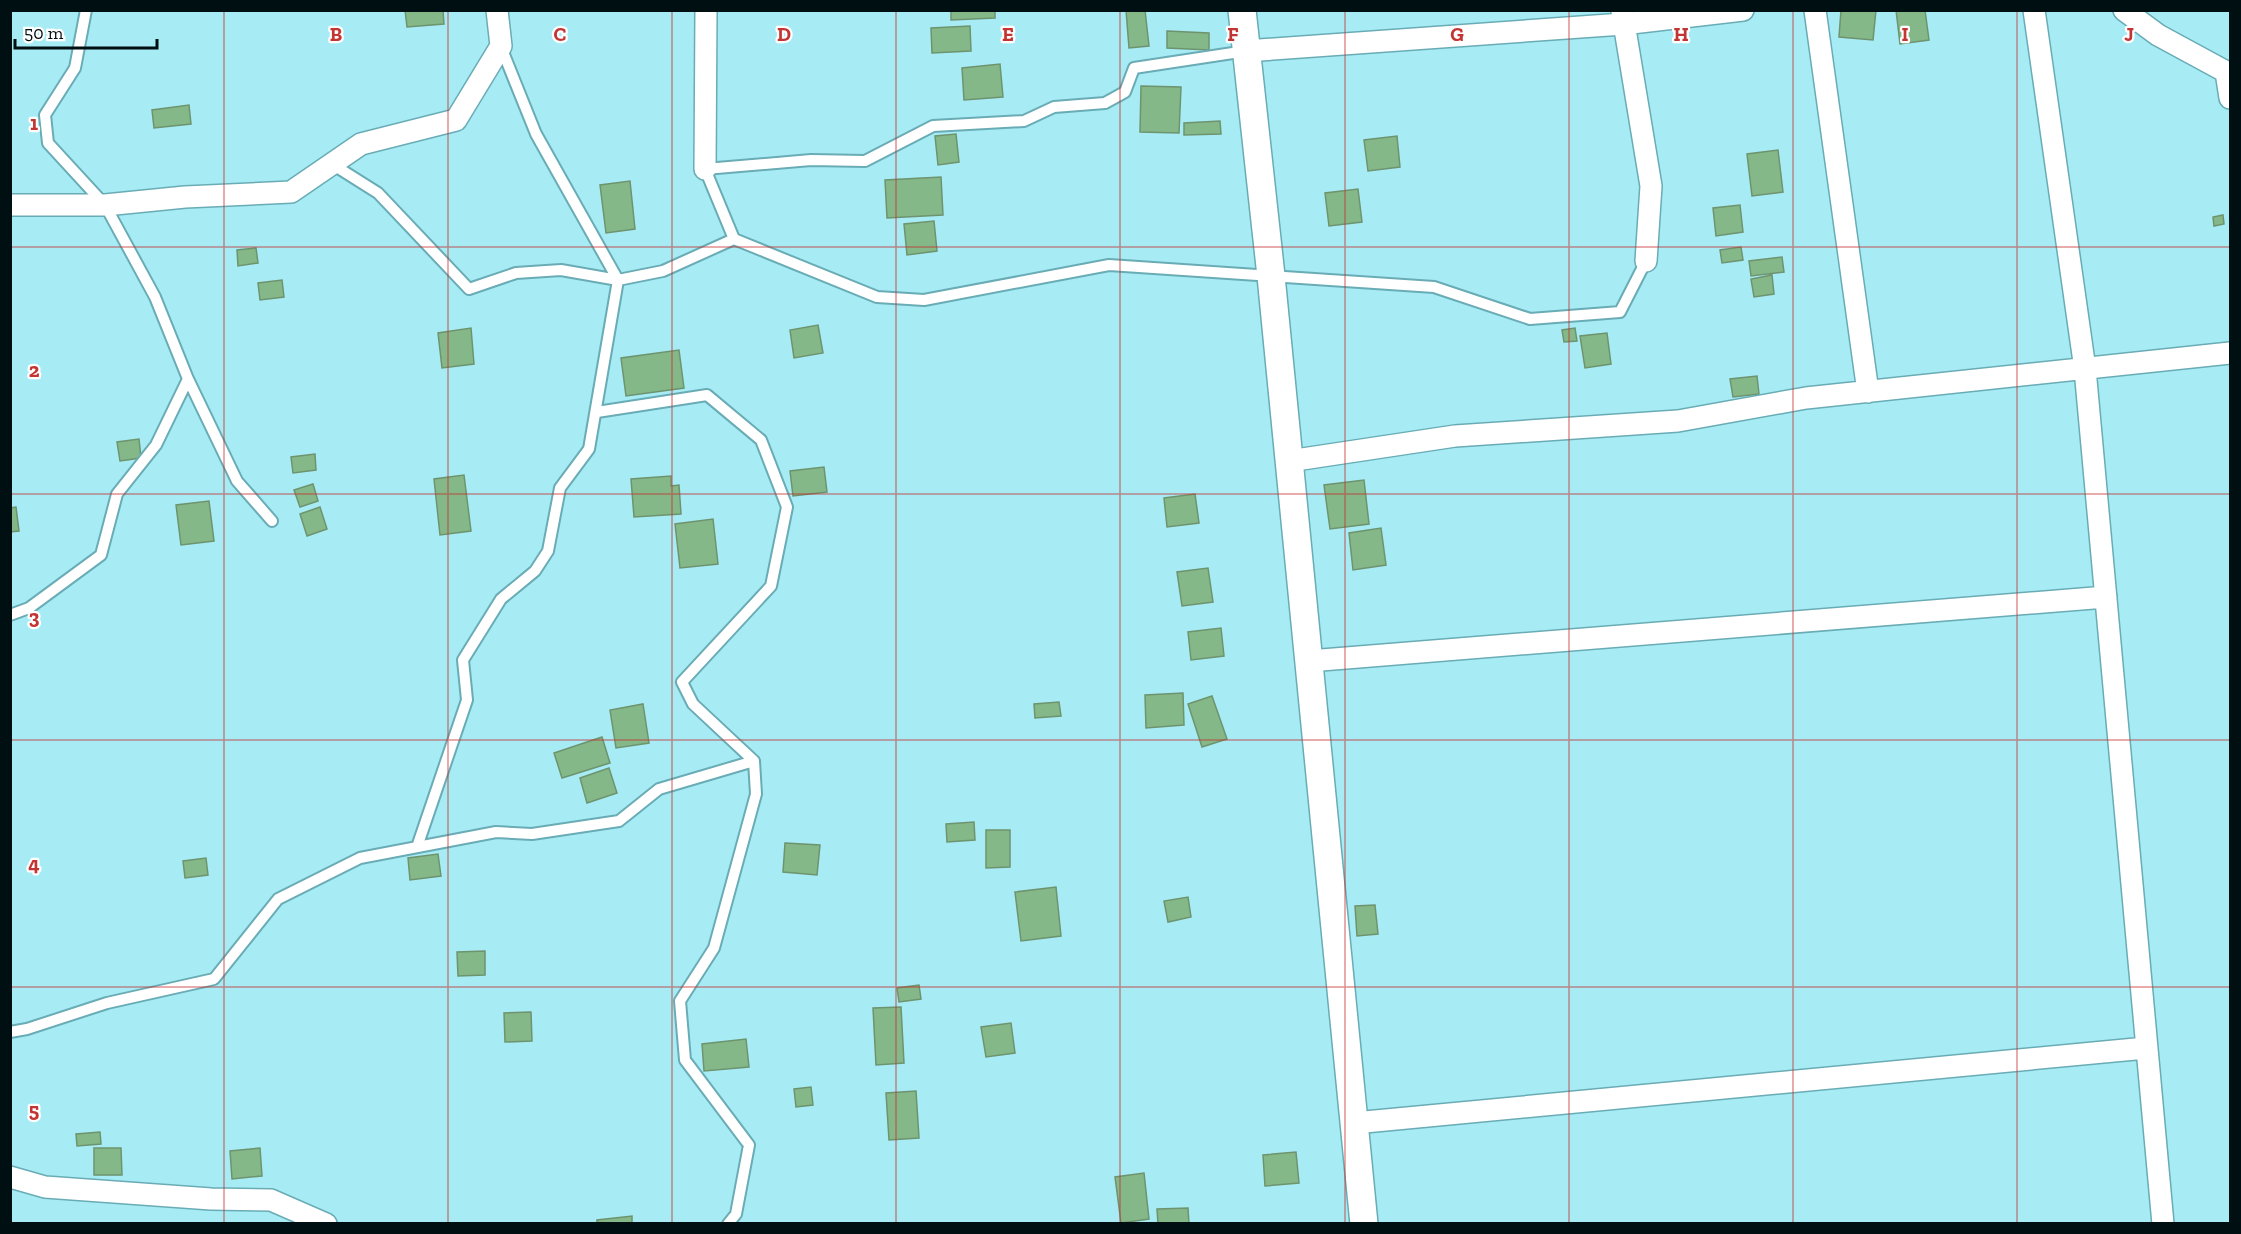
<svg xmlns="http://www.w3.org/2000/svg" width="2241" height="1234" font-family="'Zilla Slab',serif">
	<style>
		.building { fill: #85b888; stroke: #6d946f; stroke-width: 1.5 }
		.lines { fill: none; stroke-linecap: round; stroke-linejoin: round }
		.service-casing { stroke: #69acb5; stroke-width: 14 }
		.minor-casing { stroke: #69acb5; stroke-width: 24 }
		.tertiary-casing { stroke: #69acb5; stroke-width: 30 }
		.service { stroke: #fff; stroke-width: 10 }
		.minor { stroke: #fff; stroke-width: 21 }
		.tertiary { stroke: #fff; stroke-width: 27 }
		.grid { fill: none; stroke: #c33532; stroke-width: 1.5; stroke-opacity: 0.55 }
		.grid-label { font-size: 20px; text-anchor: middle; font-weight: bold; fill: #c33532; stroke: #fefefe; stroke-width: 4.5; stroke-linejoin: round; paint-order: stroke }
	</style>
	<rect width="100%" height="100%" fill="#a7ebf4"/>
	<path class="building" d="M405,10H443L444,24L407,27Z
		M951,10H995V18L951,20Z
		M1126,10H1145L1149,46L1129,48Z
		M1841,10H1876L1873,40L1839,37Z
		M1896,10H1925L1929,40L1900,44Z
		M970,26L971,51L932,53L931,28Z
		M1167,31L1209,33V50L1167,48Z
		M1000,64L1003,97L964,100L962,68Z
		M1141,86L1181,87L1179,133L1140,132Z
		M189,105L191,124L154,128L152,110Z
		M1220,121L1221,134L1184,135V123Z
		M956,134L959,162L938,165L935,136Z
		M1397,136L1400,167L1368,171L1364,140Z
		M1778,150L1783,192L1752,196L1747,154Z
		M941,177L943,215L887,218L885,180Z
		M630,181L635,229L606,233L600,185Z
		M1358,189L1362,222L1329,226L1325,193Z
		M1740,205L1743,232L1716,236L1713,208Z
		M2223,215L2224,224L2214,226L2213,217Z
		M934,221L937,251L907,255L904,224Z
		M1741,247L1743,260L1722,263L1720,250Z
		M256,248L258,263L238,266L237,250Z
		M1782,257L1784,272L1751,276L1749,261Z
		M1772,275L1774,294L1754,297L1751,279Z
		M282,280L284,297L260,300L258,283Z
		M818,325L823,353L794,358L790,330Z
		M471,328L474,364L442,368L438,333Z
		M1575,328L1577,341L1564,342L1562,330Z
		M1607,333L1611,364L1585,368L1580,336Z
		M679,350L684,388L626,396L621,358Z
		M1757,376L1759,394L1733,397L1730,379Z
		M139,439L141,458L120,461L117,442Z
		M315,454L316,470L293,473L291,457Z
		M824,467L827,492L793,496L790,471Z
		M464,475L471,531L440,535L434,479Z
		M671,476V486L679,485L681,514L634,517L631,479Z
		M1364,480L1369,524L1330,529L1324,485Z
		M313,484L318,501L300,507L294,490Z
		M1195,494L1199,523L1167,527L1164,498Z
		M209,501L214,541L181,545L176,505Z
		M16,507L19,531L10,532V508Z
		M320,507L327,529L307,536L300,514Z
		M713,519L718,564L680,568L675,524Z
		M1381,528L1386,565L1353,570L1349,533Z
		M1208,568L1213,602L1182,606L1177,572Z
		M1221,628L1224,656L1191,660L1188,632Z
		M1183,693L1184,725L1146,728L1145,695Z
		M1212,696L1227,739L1202,747L1188,704Z
		M1059,702L1061,716L1035,718L1034,704Z
		M643,704L649,743L616,748L610,710Z
		M602,737L610,763L562,778L554,753Z
		M609,768L617,793L587,803L580,778Z
		M974,822L975,840L947,842L946,824Z
		M986,830H1010V867L986,868Z
		M785,843L820,845L817,875L783,872Z
		M438,854L441,876L410,880L408,858Z
		M206,858L208,875L185,878L183,861Z
		M1056,887L1061,936L1021,941L1015,892Z
		M1188,897L1191,917L1168,922L1164,901Z
		M1375,905L1378,934L1357,936L1355,906Z
		M485,951V975L458,976L457,952Z
		M919,985L921,999L899,1002L897,988Z
		M901,1007L904,1063L876,1065L873,1008Z
		M531,1012L532,1041L505,1042L504,1013Z
		M1011,1023L1015,1053L986,1057L981,1027Z
		M746,1039L749,1067L704,1071L702,1044Z
		M811,1087L813,1105L796,1107L794,1089Z
		M916,1091L919,1138L889,1140L886,1093Z
		M100,1132L101,1144L77,1146L76,1134Z
		M94,1148H121L122,1175H94Z
		M260,1148L262,1176L232,1179L230,1151Z
		M1296,1152L1299,1183L1265,1186L1263,1155Z
		M1144,1173L1149,1219L1121,1223L1115,1177Z
		M1188,1208L1189,1224H1158L1157,1209Z
		M632,1216V1224H597V1220Z"/>
	<g class="lines">
		<g class="service-casing">
			<path id="service" d="M86,10L75,68L45,115L48,143L105,205L155,297L188,379L237,481L272,521
				M1246,51L1134,68L1125,92L1105,103L1054,107L1024,121L933,126L865,161L811,160L705,169L734,239L877,297L924,300L1109,265L1434,287L1530,319L1620,312L1646,261
				M332,164L378,193L469,289L516,273L561,270L618,280L663,271L734,239
				M597,412L707,395L761,440L787,507L771,586L682,682L693,704L754,761L756,794L714,948L680,1001L685,1060L749,1145L736,1214L728,1224
				M10,615L29,608L101,555L117,494L156,445L188,379
				M417,847L467,700L463,660L501,599L535,571L548,551L560,488L589,449L618,280L536,134L501,47
				M10,1032L27,1029L107,1003L214,979L278,899L360,858L496,832L532,834L619,821L659,789L754,761"/>
		</g>
		<g class="minor-casing">
			<path id="minor" d="M1815,10L1868,392
				M2034,10L2085,369L2163,1224
				M2124,10L2158,35L2230,74
				M1622,11L1651,186L1646,261
				M1246,51L1623,24L1743,10
				M2226,72L2230,98
				M705,169L706,10
				M10,205H105L185,197L291,192L361,144L456,120L501,46L497,10
				M1289,461L1455,436L1678,421L1806,398L2230,353
				M1309,661L2106,597
				M1354,1123L2146,1048
				M10,1177L45,1187L211,1199L271,1200L326,1224"/>
		</g>
		<g class="tertiary-casing">
			<path id="tertiary" d="M1242,10L1271,276L1364,1224"/>
		</g>
		<use href="#service" class="service"/>
		<use href="#minor" class="minor"/>
		<use href="#tertiary" class="tertiary"/>
	</g>
	<path class="grid" d="M224,10V1224M448,10V1224M672,10V1224M896,10V1224M1120,10V1224M1345,10V1224M1569,10V1224M1793,10V1224M2017,10V1224M10,247H2230M10,494H2230M10,740H2230M10,987H2230"/>
	<g class="grid-label">
		<text x="336" y="41">B</text>
		<text x="560" y="41">C</text>
		<text x="784" y="41">D</text>
		<text x="1008" y="41">E</text>
		<text x="1233" y="41">F</text>
		<text x="1457" y="41">G</text>
		<text x="1681" y="41">H</text>
		<text x="1905" y="41">I</text>
		<text x="2129" y="41">J</text>
		<text x="34" y="130">1</text>
		<text x="34" y="377">2</text>
		<text x="34" y="624">3</text>
		<text x="34" y="871">4</text>
		<text x="34" y="1117">5</text>
	</g>
	<rect width="2241" height="1234" fill="none" stroke="#000f11" stroke-width="24"/>
	<path d="M15 39v9h142v-9" fill="none" stroke="#000f11" stroke-width="3"/>
	<text x="24" y="39" font-size="18" fill="#000f11" stroke="#fefefe" stroke-width="4.5" paint-order="stroke">50 m</text>
</svg>
